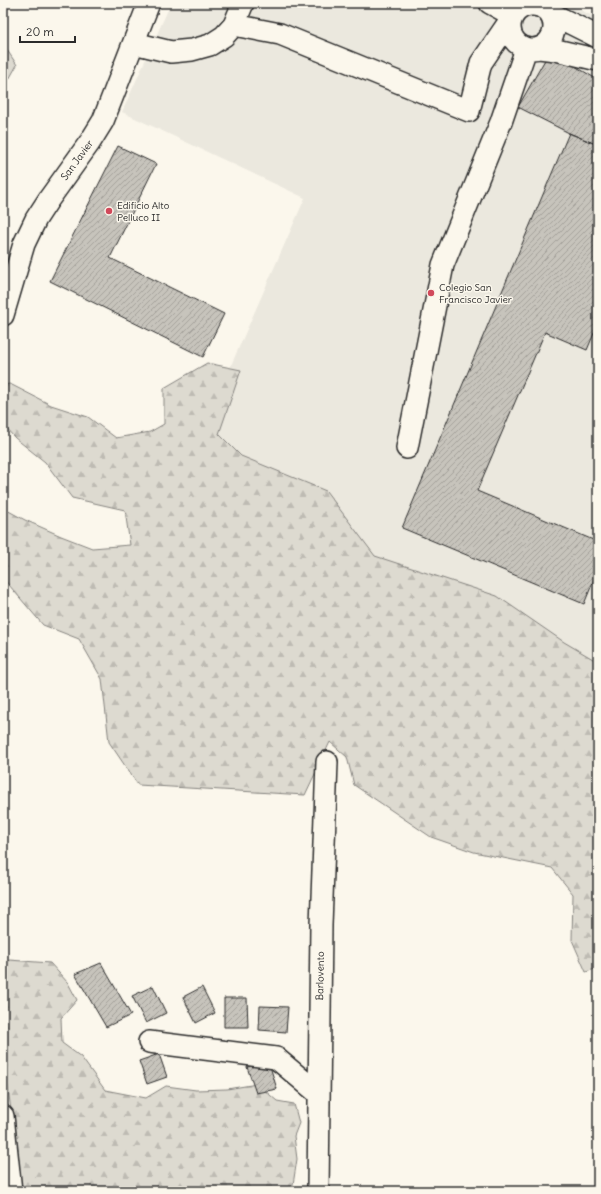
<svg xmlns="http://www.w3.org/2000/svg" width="601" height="1194" font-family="Delius,sans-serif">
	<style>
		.built { fill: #ebe8de }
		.forest { fill: url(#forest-firs); stroke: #84827e }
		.building { fill: url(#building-hatch); stroke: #2b2b2b }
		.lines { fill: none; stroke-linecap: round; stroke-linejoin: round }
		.minor-casing { stroke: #2b2b2b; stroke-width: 24 }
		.minor { stroke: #fbf7ec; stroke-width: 21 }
		.poi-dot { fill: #d1495b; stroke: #fbf7ec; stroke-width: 1.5 }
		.labels { text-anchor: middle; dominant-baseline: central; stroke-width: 3; stroke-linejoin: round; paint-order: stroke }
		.street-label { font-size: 10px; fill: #2b2b2b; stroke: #fbf7ec }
		.poi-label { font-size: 10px; fill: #2b2b2b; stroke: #fbf7ec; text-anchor: start }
	</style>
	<defs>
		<pattern id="forest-firs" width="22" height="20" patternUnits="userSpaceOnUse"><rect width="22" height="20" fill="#dddad0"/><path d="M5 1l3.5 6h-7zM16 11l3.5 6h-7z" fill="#bebbb3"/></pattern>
		<pattern id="building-hatch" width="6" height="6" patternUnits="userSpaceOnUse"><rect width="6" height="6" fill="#c7c4bc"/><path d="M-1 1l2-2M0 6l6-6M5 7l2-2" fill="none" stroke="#a29f99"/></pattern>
	</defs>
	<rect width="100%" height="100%" fill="#fbf7ec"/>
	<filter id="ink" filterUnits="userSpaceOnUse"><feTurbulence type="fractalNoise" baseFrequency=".025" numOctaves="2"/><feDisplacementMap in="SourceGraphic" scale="8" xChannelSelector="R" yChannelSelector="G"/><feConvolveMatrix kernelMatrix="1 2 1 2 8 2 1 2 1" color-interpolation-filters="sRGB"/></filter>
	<g filter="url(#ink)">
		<path class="built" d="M171,3H567L598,19V679L410,591L194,456L221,388L305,198L122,112Z"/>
		<path class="forest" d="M3,44L17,65L3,90Z
			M207,363L241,370L219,434L241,456L326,491L375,556L497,596L564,642L598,662V968L586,972L572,940L573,894L552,868L474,852L431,837L354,785L347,757L330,742L305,795L138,785L109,742L102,679L79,639L43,625L3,578V508L25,520L61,536L92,548L130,545L125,510L72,498L45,462L15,438L3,425V385L10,384L51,405L88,417L116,438L150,432L164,424V388Z
			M9,960L50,963L68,983L77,1000L61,1018L62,1043L81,1057L105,1090L146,1098L166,1086L196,1090L227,1089L257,1084L277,1101L294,1104L299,1123L294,1136L297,1159L292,1191H20L18,1161L7,1081L3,1025V971Z"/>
		<path class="building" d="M550,51L598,80V145L569,133L518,107Z
			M569,133L598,145V324L587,350L545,332L477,491L598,542V570L584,604L402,528Z
			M118,146L156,164L110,258L224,314L203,357L50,281Z
			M101,963L131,1015L106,1027L75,974Z
			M153,986L166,1013L146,1023L132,996Z
			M202,987L215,1013L196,1023L183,997Z
			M224,998H247L248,1027H224Z
			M260,1006L288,1007L286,1032L259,1030Z
			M159,1054L167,1077L147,1084L139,1061Z
			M269,1063L277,1089L256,1093L247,1067Z"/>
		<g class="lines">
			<g class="minor-casing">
				<path id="minor" d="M243,3L234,25L280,34L469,111L481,63L509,22
					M490,3L512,15
					M510 27a22 22 0 1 1 44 0a22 22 0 1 1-44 0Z
					M548,11L562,19L598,37
					M134,43L171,52L192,50L210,45L224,36L234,25
					M539,48L556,50L598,60
					M3,315L24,244L36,219L49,199L90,142L103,121L149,3
					M407,448L443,265L501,122L526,49
					M149,1042L276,1058L319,1094
					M3,1116L11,1191
					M318,1191L321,925L327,762"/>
			</g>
			<use href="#minor" class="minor"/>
		</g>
	</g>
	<g class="poi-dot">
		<circle cx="109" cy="211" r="4"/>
		<circle cx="431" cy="293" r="4"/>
	</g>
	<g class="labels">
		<g class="street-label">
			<text transform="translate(77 160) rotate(-54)">San Javier</text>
			<text transform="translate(320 976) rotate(-89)">Barlovento</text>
		</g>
		<g class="poi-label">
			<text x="117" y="205">Edificio Alto<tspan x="117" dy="12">Pelluco II</tspan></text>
			<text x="439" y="287">Colegio San<tspan x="439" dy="12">Francisco Javier</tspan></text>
		</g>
	</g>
	<rect width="601" height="1194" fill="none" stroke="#fbf7ec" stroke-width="16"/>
	<rect x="8" y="8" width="585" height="1178" fill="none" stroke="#2b2b2b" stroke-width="1.5" filter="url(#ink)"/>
	<path d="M20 36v6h55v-6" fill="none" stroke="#2b2b2b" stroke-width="2"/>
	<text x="26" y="36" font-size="12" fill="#2b2b2b" stroke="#fbf7ec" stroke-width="3" paint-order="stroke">20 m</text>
</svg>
